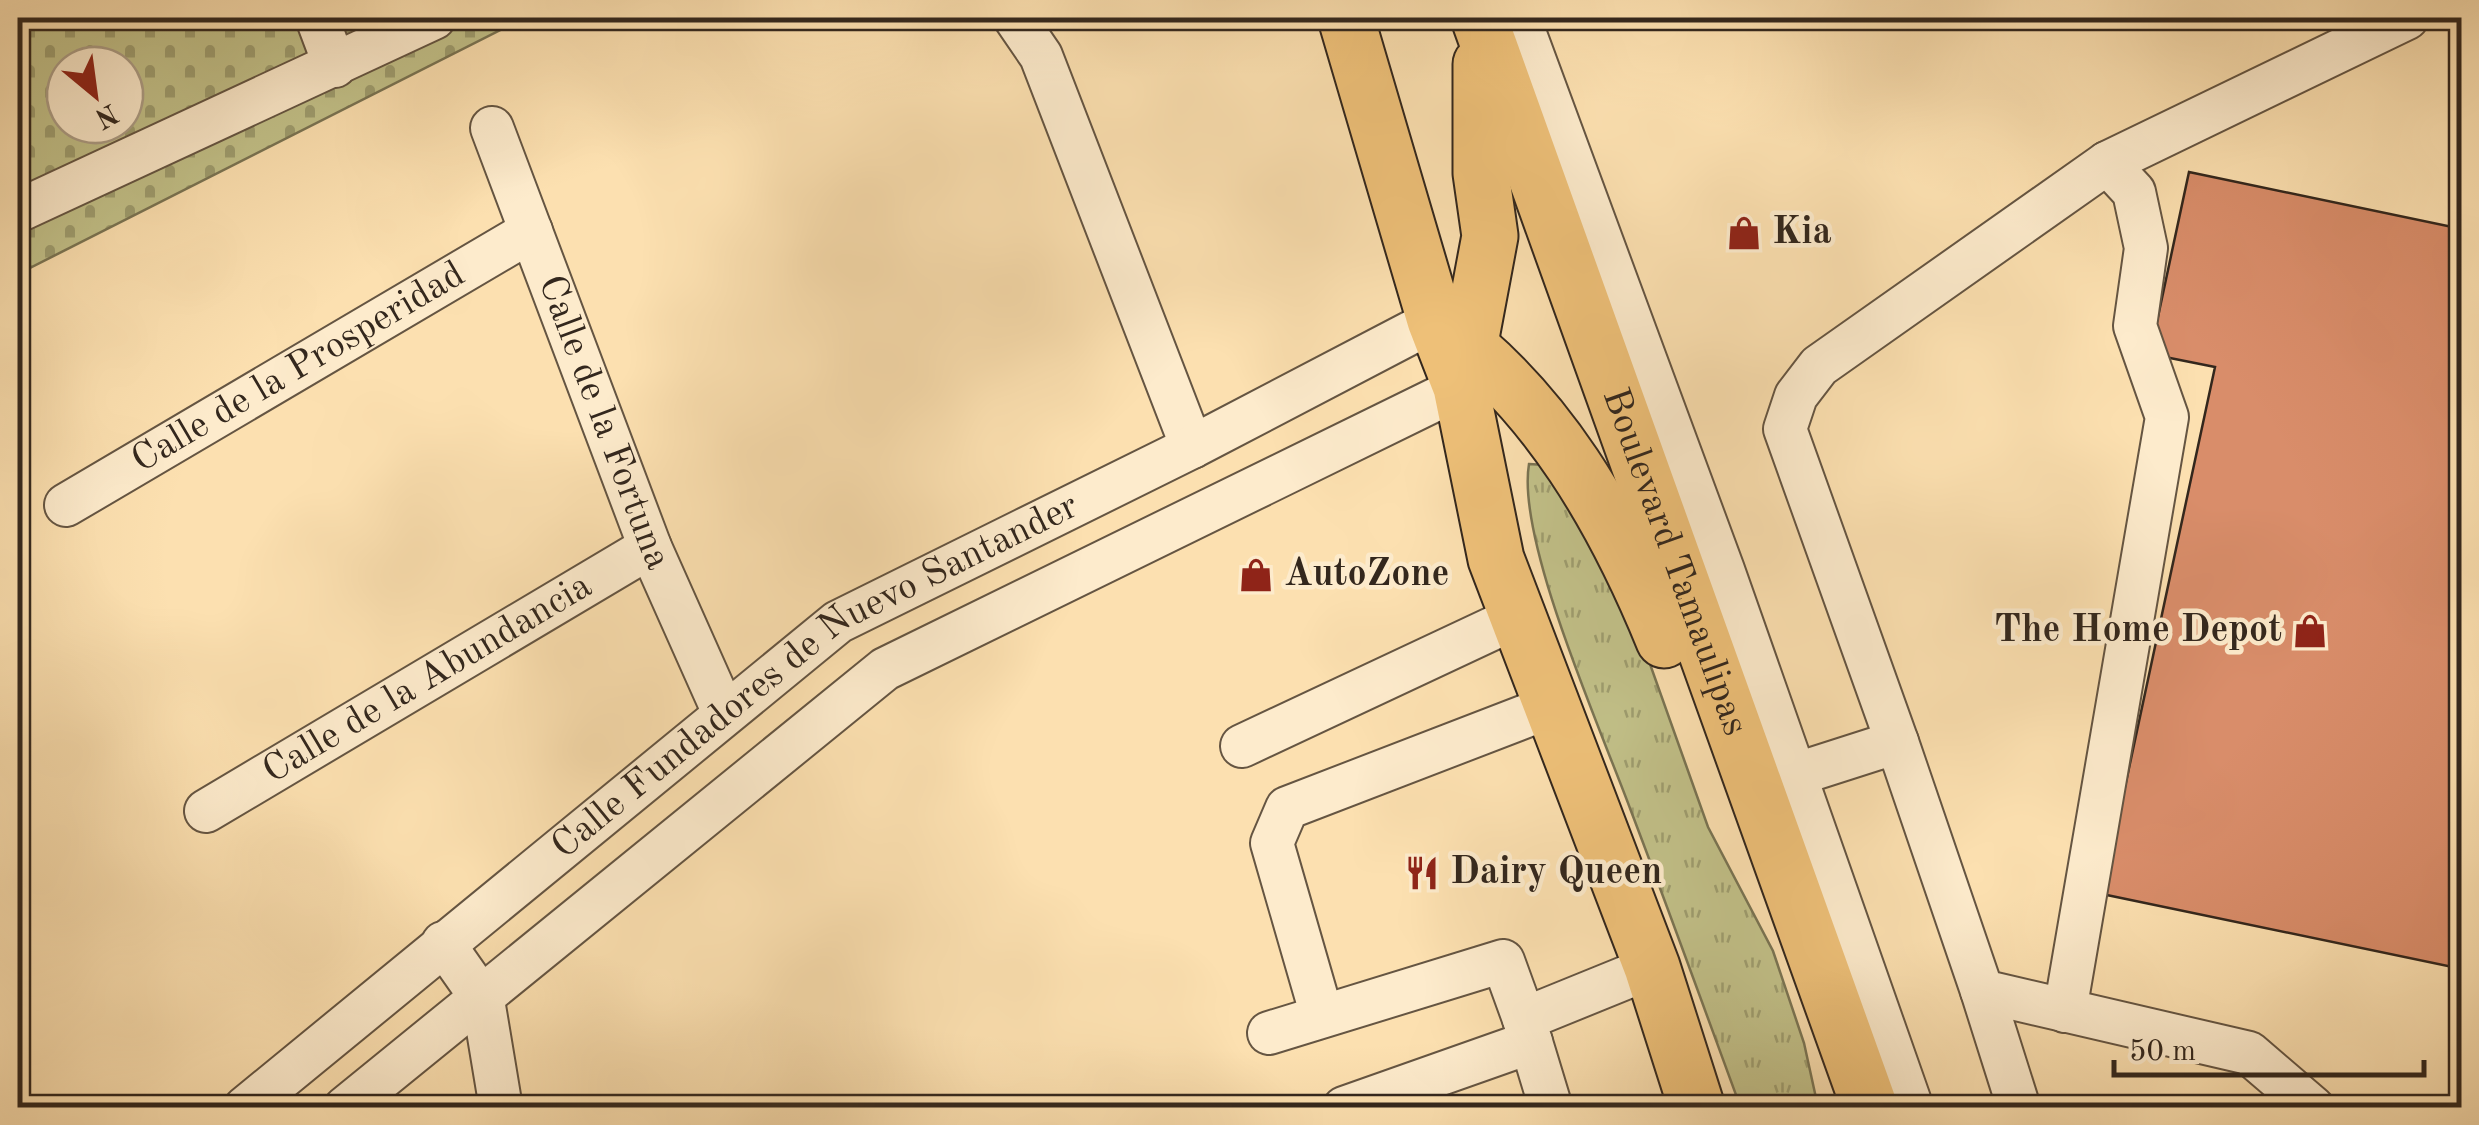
<svg xmlns="http://www.w3.org/2000/svg" width="2479" height="1125" font-family="'Old Standard TT',serif">
	<style>
		.grass { fill: url(#grass-tufts); stroke: #7a7453; stroke-width: 2.5 }
		.cemetery { fill: url(#cemetery-stones); stroke: #7a7453; stroke-width: 2.5; fill-rule: evenodd }
		.building { fill: #d98d6a; stroke: #33271d; stroke-width: 2.5 }
		.lines { fill: none; stroke-linecap: round; stroke-linejoin: round }
		.minor-casing { stroke: #655542; stroke-width: 46 }
		.major-casing { stroke: #33271d; stroke-width: 59 }
		.minor { stroke: #fdebcc; stroke-width: 42 }
		.major { stroke: #eec078; stroke-width: 55 }
		.labels { text-anchor: middle; dominant-baseline: central; stroke-width: 9; stroke-linejoin: round; paint-order: stroke }
		.poi-label { font-size: 38px; font-weight: bold; fill: #33271d; stroke: #fdebcc; text-anchor: start }
		.street-label { font-size: 38px; fill: #33271d; stroke: #fdebcc }
	</style>
	<defs>
		<pattern id="grass-tufts" width="24" height="20" patternUnits="userSpaceOnUse" patternTransform="scale(2.5)"><rect width="24" height="20" fill="#c2c189"/><path d="M3 7l-1-3M5 7V3M7 7l1-3M15 17l-1-3M17 17v-4M19 17l1-3" fill="none" stroke="#9e9d6f"/></pattern>
		<pattern id="cemetery-stones" width="16" height="16" patternUnits="userSpaceOnUse" patternTransform="scale(2.5)"><rect width="16" height="16" fill="#c2c189"/><path d="M2 7V4a2 2 0 0 1 4 0v3zM10 15v-3a2 2 0 0 1 4 0v3z" fill="#9e9d6f"/></pattern>
	</defs>
	<rect width="100%" height="100%" fill="#fce0b0"/>
	<filter id="stains"><feTurbulence type="fractalNoise" baseFrequency=".002" numOctaves="4"/><feColorMatrix values="0 0 0 0 .2 0 0 0 0 .09 0 0 0 0 .02 0 0 0 .5 -.17"/></filter>
	<radialGradient id="worn" r=".72"><stop offset=".6" stop-color="#630" stop-opacity="0"/><stop offset="1" stop-color="#630" stop-opacity=".3"/></radialGradient>
	<path class="grass" d="M1529,464L1545,465L1629,605L1708,827L1773,951L1804,1043L1818,1107H1741L1739,1103C1703,1005 1668,908 1631,811C1602,732 1516,540 1529,464Z"/>
	<path class="cemetery" d="M18,18H524L18,274ZM65,65H125V125H65Z"/>
	<path class="building" d="M2189,172L2462,229V969L2102,894L2215,367L2150,354Z"/>
	<g class="lines">
		<g class="minor-casing">
			<g id="minor">
				<path d="M317,18L335,66"/>
				<path d="M1015,18L1041,56L1192,447"/>
				<path d="M1519,18L1723,570L1912,1108"/>
				<path id="s1" d="M492,128L650,547L724,713"/>
				<path d="M2107,163L2407,18"/>
				<path d="M18,211L434,18"/>
				<path id="s2" d="M66,505L531,231"/>
				<path d="M1897,742L1785,429L1796,396L1819,366L2107,163L2134,192L2146,248L2135,326L2167,417L2065,1011"/>
				<path d="M1242,746L1517,617"/>
				<path d="M1794,775L1897,742L1982,991L2249,1053L2313,1108"/>
				<path id="s3" d="M206,811L650,547"/>
				<path d="M443,943L483,1000L501,1108"/>
				<path d="M1982,991L2019,1108"/>
				<path d="M1322,1016L1272,843L1287,808L1552,706"/>
				<path d="M1269,1033L1503,961L1524,1019"/>
				<path id="s4" d="M245,1108L838,622L1192,447L1435,320"/>
				<path d="M345,1108L885,669L1461,387"/>
				<path d="M1344,1108L1531,1042"/>
				<path d="M1551,1108L1524,1019L1652,967"/>
			</g>
		</g>
		<g class="major-casing">
			<g id="major">
				<path d="M1346,18L1435,320L1461,387L1496,559L1652,967L1697,1108"/>
				<path id="s5" d="M1479,18L1870,1108"/>
				<path d="M1439,323C1547,400 1615,520 1664,640"/>
				<path d="M1463,380L1490,236L1481,173V64"/>
			</g>
		</g>
		<use href="#minor" class="minor"/>
		<use href="#major" class="major"/>
	</g>
	<defs>
		<g id="shop-bare" transform="scale(2.7)"><path d="M-5-2.5h2.3a2.7 3.5 0 0 1 5.4 0H5L5.5 6h-11ZM-1.5-2.5h3a1.5 2.3 0 0 0-3 0Z" fill="#8f2418" stroke="#fdebcc" stroke-width="2.5" paint-order="stroke"/></g>
		<g id="restaurant-bare" transform="scale(2.7)"><path d="M-5-6h1v4h1v-4h1v4h1v-4h1v5L-1.5 .5V6h-2V.5L-5-1ZM5-6V6H3V1.5H1.5Q1.5-4 5-6Z" fill="#8f2418" stroke="#fdebcc" stroke-width="2.5" paint-order="stroke"/></g>
	</defs>
	<g fill-rule="evenodd">
		<use href="#shop-bare" x="1744" y="233"/>
		<use href="#shop-bare" x="1256" y="575"/>
		<use href="#shop-bare" x="2310" y="631"/>
		<use href="#restaurant-bare" x="1422" y="873"/>
	</g>
	<g class="labels">
		<g class="poi-label">
			<text x="1772" y="233">Kia</text>
			<text x="1284" y="575">AutoZone</text>
			<text x="2282" y="631" text-anchor="end">The Home Depot</text>
			<text x="1450" y="873">Dairy Queen</text>
		</g>
		<g class="street-label">
			<text stroke="none"><textPath href="#s2" startOffset="270">Calle de la Prosperidad</textPath></text>
			<text stroke="none"><textPath href="#s1" startOffset="315">Calle de la Fortuna</textPath></text>
			<text stroke="none"><textPath href="#s5" startOffset="578">Boulevard Tamaulipas</textPath></text>
			<text stroke="none"><textPath href="#s3" startOffset="258">Calle de la Abundancia</textPath></text>
			<text stroke="none"><textPath href="#s4" startOffset="718">Calle Fundadores de Nuevo Santander</textPath></text>
		</g>
	</g>
	<rect width="2479" height="1125" fill="none" stroke="#fce0b0" stroke-width="60"/>
	<rect x="20" y="20" width="2439" height="1085" fill="none" stroke="#33271d" stroke-width="5"/>
	<rect x="30" y="30" width="2419" height="1065" fill="none" stroke="#33271d" stroke-width="2.5"/>
	<g transform="translate(95 95) rotate(151)"><circle r="48" fill="#fdebcc" stroke="#ac9d86" stroke-width="2.5"/>
	<path d="M0-8L18 38L0 25L-18 38Z" fill="#8f2418"/>
	<text y="-15" font-size="28" font-weight="bold" text-anchor="middle" fill="#33271d">N</text>
	</g>
	<path d="M2114 1060v15h310v-15" fill="none" stroke="#33271d" stroke-width="5"/>
	<text x="2129" y="1060" font-size="30" fill="#33271d" stroke="#fdebcc" stroke-width="8" paint-order="stroke">50 m</text>
	<rect width="100%" height="100%" filter="url(#stains)"/>
	<rect width="100%" height="100%" fill="url(#worn)"/>
</svg>
